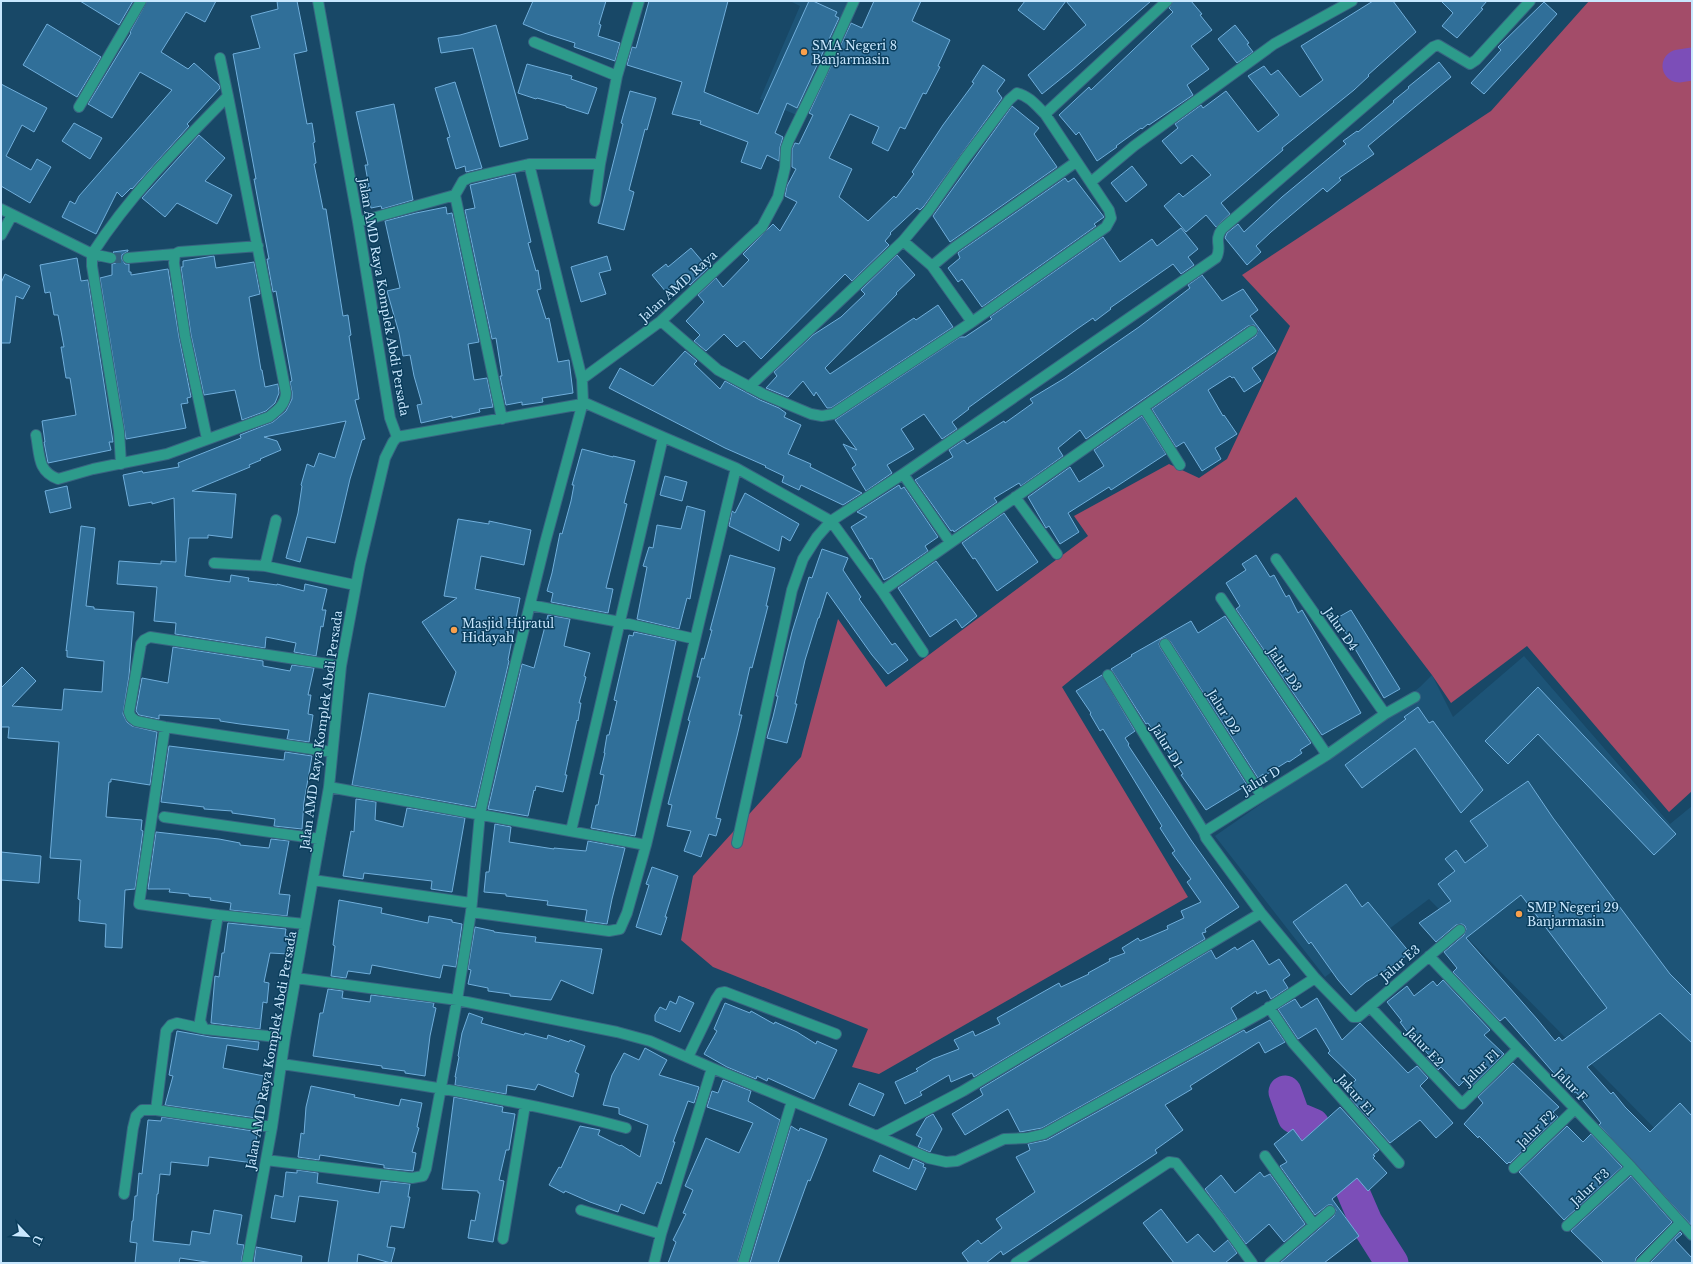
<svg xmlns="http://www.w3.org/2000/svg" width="1693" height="1264" font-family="'Libre Baskerville',serif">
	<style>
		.built { fill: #1d5477 }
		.green { fill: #a34c69 }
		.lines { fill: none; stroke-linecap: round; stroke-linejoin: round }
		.river { stroke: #7c4eb8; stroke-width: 33 }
		.building { fill: #306f99; stroke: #70aedb; fill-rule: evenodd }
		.minor-tunnel { stroke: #32607e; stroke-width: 10; stroke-dasharray: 10 5; stroke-linecap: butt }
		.minor-casing { stroke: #386582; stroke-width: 12 }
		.minor { stroke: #2d9b8b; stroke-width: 10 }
		.poi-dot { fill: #f9a04c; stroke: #0a3d5c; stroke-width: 1.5 }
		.labels { text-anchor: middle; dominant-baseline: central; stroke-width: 3; stroke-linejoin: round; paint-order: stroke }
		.poi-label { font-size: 12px; fill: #c8e7fe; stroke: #0a3d5c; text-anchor: start }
		.street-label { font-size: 12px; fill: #c8e7fe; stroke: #0a3d5c }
	</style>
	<rect width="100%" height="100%" fill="#184867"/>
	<path class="built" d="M790,1H851L801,117L760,99L800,6Z
		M1524,656L1670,824L1692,806V1116L1665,1139L1429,899L1325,977L1215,836L1341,748L1420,687L1432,675L1453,717Z"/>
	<path class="green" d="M1589,1H1692V791L1669,812L1527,646L1451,703L1432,675L1296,497L1062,687L1188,897L879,1074L852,1067L868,1029L713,967L681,940L693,876L801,757L838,619L886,687L1088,536L1074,516L1169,464L1199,478L1227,459L1290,326L1242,275L1491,111Z"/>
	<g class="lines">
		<path class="river" d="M1679,66L1692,64
			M1285,1092L1294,1117L1313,1125L1317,1135L1316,1145L1350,1185L1366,1222L1392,1263"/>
	</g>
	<path class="building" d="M80,1H133L119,25Z
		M147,1H216L205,22L186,12L161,52L188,69L194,63L219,85L220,88L187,124L189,126L132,189L131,188L122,197L117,192L96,234L62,217L70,201L75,204L79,196L172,90L140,72L112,118L88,104L131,33L130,32Z
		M277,1H297L307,51L294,54L307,124L312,123L315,142L313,143L316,163L314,164L323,209H326L343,316L348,315L351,335L349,336L359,399L355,400L365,439L362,440L350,479L335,543L307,537L300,562L286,558L298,513L302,486L301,485L307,464L314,467L319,453L335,458L346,421L264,437L277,441L281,450L260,459L261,460L249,465L250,467L192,491L236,494L232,538L208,535V538H189L185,576L230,582L231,575L249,578L248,581L277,585V584L304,591L305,584L327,589L322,610H326L323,627L321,626L316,656L294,652L296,643L266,637L265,648L175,634L176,623L154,621L157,587L117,584L119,561L161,564V561L176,562L174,498L152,504V502L129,506L123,475L142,471L143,473L179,467L178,463L241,438L240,435L273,422L286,411L292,399V392L290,382L292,381L276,291L273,292L267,259H269L262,222L254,179H256L233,54L260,48L251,16L278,9Z
		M533,1H606L599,24L601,25L598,36L620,43L615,61L574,47L575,43L547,34L523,24Z
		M649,1H728L704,92L758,114L809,1H813L837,12L835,16L839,18L797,108L787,103L775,133L783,137L780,147L779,161L767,155L761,169L741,162L748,142L700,124L701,121L672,114L682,82L627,65L632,47L636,48Z
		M874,1H921L912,21L950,40L938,66L940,67L926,94L923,93L905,129L900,127L888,151L872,143L879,127L850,114L829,158L852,169L839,197L868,221L894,196L896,198L914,174L912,172L943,125L974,83L972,82L983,65L1005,80L997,91L1002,98L924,206L920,210L917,208L890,233L891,234L885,241L889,245L852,281L845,274L761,359L744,341L737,347L724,334L706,351L694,341L700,335L686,321L704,302L698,295L716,278L723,287L749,260L743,254L773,224L780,231L797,202L785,196L787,186L796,169L792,167V149L795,143L799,144L813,115L809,113L851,23L862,28Z
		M1025,1H1151L1073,69L1042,94L1028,75L1086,25L1066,1L1044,30L1018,10Z
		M1173,1H1191L1202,14L1200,15L1212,30L1191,46L1209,69L1187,85L1193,95L1149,125L1148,124L1142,129L1141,128L1116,146L1117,147L1097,161L1079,132L1076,135L1059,115L1089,87L1091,90L1173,12L1169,8Z
		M1373,1H1393L1416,32L1368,75L1369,76L1354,90L1282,148L1283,150L1221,203L1230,214L1216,227L1206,215L1186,232L1164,206L1179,193L1183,197L1211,175L1192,155L1181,164L1162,141L1178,128L1175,124L1201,105L1203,108L1226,91L1258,132L1279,115L1248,76L1264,66L1271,75L1278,70L1300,97L1323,80L1301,46Z
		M1441,1H1487L1481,8L1483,9L1457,38L1442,26L1453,13Z
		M1544,2L1557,14L1526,49L1484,94L1471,83L1501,50L1498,47Z
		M47,24L101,57L77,97L23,65Z
		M496,25L528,139L500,147L473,48L441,53L438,38L460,35Z
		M1235,25L1249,43L1247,44L1253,52L1237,63L1218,39Z
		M1439,62L1451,77L1368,146L1374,154L1339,178L1341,180L1327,192L1323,188L1271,232L1256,246L1261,252L1247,265L1225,238L1227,233L1238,224L1244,232L1282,197L1346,144L1343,141L1357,131L1358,132L1394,102L1393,101L1409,88L1408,87Z
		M527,64L572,76L571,79L597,88L588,114L566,107V106L537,98L536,99L518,93Z
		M455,82L482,168L466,172L465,166L456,169L447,138L450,137L435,88Z
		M1,84L47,108L34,132L22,125L6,156L31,170L37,159L51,167L30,203L1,186Z
		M630,91L656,98L647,130L645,129L629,190L634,192L624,230L598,223L623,124L621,123Z
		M394,104L413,200L382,209L381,206L371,208L367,187H369L365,165H368L356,112Z
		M1012,106L1039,128L1034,134L1057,167L950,242L933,216Z
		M74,123L102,138L90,159L62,141Z
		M199,135L225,158L205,181L232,195L217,224L177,203L165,217L142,198Z
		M1132,166L1147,185L1126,202L1111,183Z
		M515,174L531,242L528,243L536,271L538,270L541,289L537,290L546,319L549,318L558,362L569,360L573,393L542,398L543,402L522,405V402L506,405L500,376H502L496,338L492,339L465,210L475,208L470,185Z
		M1065,178L1068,182L1074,178L1104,217L1094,224L1096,226L982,307L962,279L958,282L948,268L960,258L958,253L959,252Z
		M446,207L447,214L452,213L479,342L468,344L474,380L487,378L493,407L479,409L480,412L452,418V416L421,423L417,405L422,404L414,376L410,355L403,356L399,333L387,291L400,288L385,221L416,213Z
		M1181,228L1198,249L1188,257L1194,265L1181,274L1173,264L1110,308L1111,309L1095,321L1093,318L1077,329L968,408L969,409L952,422L957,429L942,439L924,414L901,429L914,449L887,465L892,473L866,491L852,468L856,465L843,444L857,450L835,420L960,337H965L992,319L990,317L1103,237L1120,262L1152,239L1157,246Z
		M691,248L708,268L690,285L683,278L666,292L652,275L666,264L668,267Z
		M128,250V251L122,255V259L125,264H129V272H131V275L168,269L179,337L191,397L187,398L188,403L181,404L186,428L126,439L100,278L112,275V264L116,263L117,259V256L113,252Z
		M897,255L915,275L896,293L897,294L825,368L830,374L914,318L916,320L938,305L953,327L831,408H827L816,392L814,396L803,381L788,397L766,388L777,376L774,372L813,335L841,317L865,294L861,290Z
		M214,256L216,268L254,262L260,294L249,297L261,370H262L265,387L278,384L279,393L275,403L266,411L242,420L235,390L204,395L191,335L181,267H183V261Z
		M607,256L611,270L599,273L606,294L581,302L571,267Z
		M77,258L81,281L88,280L113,442H109L111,450L48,463L44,442H45L42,421L76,415L70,378H66L61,347H64L58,315H54L50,292L45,293L40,265Z
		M5,274L30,286L23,299L16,296L10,343H1V283Z
		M1202,275L1222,301L1243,289L1258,310L1250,316L1276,351L1252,368L1261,381L1244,392L1234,377L1232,378L1230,376L1208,390L1223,416L1224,415L1237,434L1215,448L1221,459L1202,471L1184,442L1176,447L1152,409L1256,336L1258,330L1254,325L1248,326L1086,439L1080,430L1058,448L1063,456L1021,486L1019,483L994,498L997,502L954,532L953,530L951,531L915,480L953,457L949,450L964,440L967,444L1004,421L1005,423L1033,403L1030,399L1065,378L1139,327L1190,288L1188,285Z
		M685,351L697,361L694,364L720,389L725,381L760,400L779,408L786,413L784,417L801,425L788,454L811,464L810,467L862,493L843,505L801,485L799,490L782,482L784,476L765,467L766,466L725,448L609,388L620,368L653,386Z
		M1142,416L1166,454L1111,490L1109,487L1068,513L1079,532L1060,544L1049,526L1046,528L1028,497L1070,467L1079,482L1104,466L1094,450Z
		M582,449L613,457V456L635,461L624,503L627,504L606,588L613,589L608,613L551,602L553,593L547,591L552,573L560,533L562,534L571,501L574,485H572Z
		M665,476L687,482L682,501L660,495Z
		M899,485L901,489L904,487L938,537L925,546L928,551L890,577L884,580L872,558L870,559L851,527L867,517L857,512Z
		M67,486L71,508L50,513L45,491Z
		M745,493L799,524L790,541L782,536L779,551L729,526L732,511L735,513Z
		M687,506L705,511L690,599L687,598L679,629L637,619L647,567L643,566L649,547L653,548L657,525L681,529Z
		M1004,513L1038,562L997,591L975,558L973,559L962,543Z
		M458,519L489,524V521L531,530L524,565L481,556L475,589L520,598L508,660L509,661L475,807L352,785L369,693L445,707L456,672L422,622L457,598L444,596Z
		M81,526L95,528L86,606L94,607V609L134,612L129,676L123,714L127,722L132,726L157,732L150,785L111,779V782H109L106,817L142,820L141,830L143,831L135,889L125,890L122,948L105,947L106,924L79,921L80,900L78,899L81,860L50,858L59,742L8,738L9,727H1V688L22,667L36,681L12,706L62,710L64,689L102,692L104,661L67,657V650L66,651Z
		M822,549L848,558L843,570L861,597L859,599L892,645L895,643L908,660L888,674L872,655L827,592L819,618H818L805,660L795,704H797L787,743L767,738L773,717L778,696H776L792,632L809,577L812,578Z
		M730,555L775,568L766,606H768L752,668L750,667L739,715H742L737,736L716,818L721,819L716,836L709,834L701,857L684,851L691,831L667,826L672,805L668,804L690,721L688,720L700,677H697L702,658L704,659L712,630H710Z
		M1256,555L1270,577L1274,575L1286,597L1289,595L1298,613L1302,610L1361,713L1322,735L1236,609L1240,606L1226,583L1246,570L1242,564Z
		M936,561L977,616L962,628L956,619L930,637L898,588Z
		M1351,610L1400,689L1384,698L1337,618Z
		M548,615L570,619L564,646L590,653L584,676L586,677L579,703H581L578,721L577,720L565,775H567L563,792L536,786L535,791L534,790L528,816L488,809L522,664L534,668Z
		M1225,616L1311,743L1300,750L1302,753L1289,762L1288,761L1264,776L1263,774L1258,778L1170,641L1165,638L1161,639L1159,644L1160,647L1247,785L1206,810L1181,775L1183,774L1163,743L1162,744L1148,723L1146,724L1111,669L1132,656L1131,655L1191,621L1198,633Z
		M634,632L676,641L635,836L591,828L596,805H598L604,775L600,774L605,753H604L607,735H609L617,701L614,700L629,635L633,636Z
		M173,647L263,661V666L290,671L292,665L314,668L308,695H311L308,714L313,715L309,742L287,739L289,730L240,724L220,721V719L159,715V719L139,715L136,711L142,678L168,683Z
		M1102,675L1135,731L1125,738L1129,744L1128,745L1191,840L1239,907L1205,929L1206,932L1202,933L1205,939L974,1077L972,1073L951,1082L949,1075L920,1092L922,1095L905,1104L895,1082L918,1071L916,1069L933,1059L959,1049L954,1040L973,1031L975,1036L1000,1024L997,1018L1059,983L1061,987L1089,974L1088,973L1110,961L1109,959L1125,953L1122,948L1138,938L1140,941L1168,929L1167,926L1184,918L1181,911L1201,902L1187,882L1191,879L1172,853L1175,851L1160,828L1162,826L1103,729L1100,731L1090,714L1091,713L1076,691Z
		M1538,687L1676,834L1654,855L1538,734L1508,764L1485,741Z
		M1418,707L1429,723L1433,721L1483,790L1461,813L1415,748L1362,788L1345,765L1406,719L1404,717Z
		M169,746L284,760L285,752L312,756L304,802L302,829L274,826L275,819L232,813V811L204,809V807L161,802Z
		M1528,781L1553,818L1670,974L1692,996V1043L1660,1013L1587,1067L1611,1094L1613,1092L1625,1107L1650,1132L1680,1103L1692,1116L1691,1225L1599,1125L1601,1123L1577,1093L1575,1092L1572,1094L1505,1017L1500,1021L1453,972L1457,968L1444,952L1464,935L1466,929L1465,926L1462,924L1456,925L1436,942L1419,923L1451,901L1438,884L1455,871L1445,859L1456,850L1465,863L1488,846L1470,821ZM1521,895L1607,1008L1562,1041L1559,1037L1555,1041L1537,1019L1466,938Z
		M356,799L376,802L375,820L403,827L407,808L465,818L452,892L431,889L432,881L364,873L363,879L343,876L351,831L354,832Z
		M495,824L511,827L509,842L554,849V848L586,851L588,841L625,848L612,899L607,924L585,921L587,910L547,905L548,901L506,896V894L484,892L486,872H489Z
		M156,832L219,839L240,843V845L269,848L271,839L289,841L279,894L290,895L287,916L230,910L231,903L210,900L211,898L189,896V894L169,892L170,889H148Z
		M1,852L41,856L39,883L1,880Z
		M652,867L678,876L665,917H667L661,935L636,927L649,885L646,884Z
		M1346,884L1362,907L1368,902L1410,953L1386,970L1366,982L1351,995L1338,980L1311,942L1309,944L1293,922Z
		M339,900L382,908L381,913L428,923L429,916L452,920V922L462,924L456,967L443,965L440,978L372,965L370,974L348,971L346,978L331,976L335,946L333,945Z
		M228,923L286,929L285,936L290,937L289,954L270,953L264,982L269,983L267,1003L263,1002L260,1029L211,1023L215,976L219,977L222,953H224Z
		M475,927L494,931V932L536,937L535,942L602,949L593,994L561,980L551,1000L510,996V994L488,991V988L468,984L471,970L468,969Z
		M1253,940L1269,965L1279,959L1290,975L1283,980L1288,988L1271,999L1266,990L1257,994L1256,991L1231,1008L1237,1019L1042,1128L1020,1132L1008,1109L965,1135L952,1114L983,1095L980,1089L1211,950L1216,959L1235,947L1237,950Z
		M1443,980L1490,1030L1484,1035L1504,1054L1470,1088L1464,1081L1459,1086L1441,1067L1438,1070L1426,1057L1429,1055L1406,1030L1400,1022L1402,1021L1387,1002L1407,986L1414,996L1433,981L1437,986Z
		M328,989L343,991L342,998L370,1002L371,995L434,1003L433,1007L436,1008L430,1036L425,1076L405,1073V1071L382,1068V1066L313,1056L320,1013H323Z
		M679,996L694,1003L680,1032L655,1021V1015L660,1007L666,1010L670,1001L676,1004Z
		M1317,998L1342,1040L1360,1023L1408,1073L1417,1066L1428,1078L1420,1086L1453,1123L1436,1138L1420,1120L1390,1143L1350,1098L1352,1097L1345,1089L1356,1080L1328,1053L1330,1051L1316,1028L1298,1039L1278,1009L1295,999L1301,1008Z
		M725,1003L750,1013L751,1011L774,1024L775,1022L797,1032L816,1044L817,1041L837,1050L814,1099L768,1078L767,1081L757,1076L756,1079L727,1067L704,1054L717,1031L714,1029Z
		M469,1013L483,1018L481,1023L524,1035L525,1033L547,1039L548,1035L569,1042L570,1040L585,1046L575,1072L579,1074L573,1097L538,1084L535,1090L507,1085L506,1094L455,1085L456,1077H455L459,1057L458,1056L462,1033Z
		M1270,1020L1285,1042L1265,1053L1259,1042L1190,1086L1192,1089L1165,1105L1183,1130L1155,1150L1157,1153L1003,1255L1001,1251L986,1263H969L962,1253L978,1240L981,1244L1002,1228L996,1219L1035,1192L1016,1157L1030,1150L1028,1144L1047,1140L1244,1030L1246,1033Z
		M177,1031L210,1037L259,1042L258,1050L227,1045L223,1068L264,1076L256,1118L165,1105L173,1076L169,1075Z
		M645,1048L667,1060L659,1075L699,1087L694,1103L688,1101L673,1142H675L661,1184L657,1182L644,1214L621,1204L618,1212L590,1202L565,1191L564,1193L549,1185L559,1167L561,1168L580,1126L600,1130L598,1135L620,1146L621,1145L640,1157L648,1125L619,1114V1108L603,1105L612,1075L624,1053L639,1060Z
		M1513,1063L1559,1107L1553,1112L1558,1117L1510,1163L1509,1162L1507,1164L1479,1136L1478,1138L1464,1124L1483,1103L1478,1097Z
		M723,1080L751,1091L748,1101L780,1120L737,1263H668L676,1242L673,1240L686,1214L683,1213L693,1190L685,1186L706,1138L739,1153L753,1123L707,1107L712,1091L718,1093Z
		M859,1083L884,1094L874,1116L849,1105Z
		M311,1086L355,1095L354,1097L399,1106L401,1099L422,1103L417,1127L419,1128L412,1152L416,1153L413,1171L384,1168V1165L320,1155L319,1160L298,1157L301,1133L304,1134L306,1107Z
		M454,1097L503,1107L502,1112L515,1114L509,1150H506L499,1180L504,1181L493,1242L468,1238L471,1220L475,1221L480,1193H478V1191L442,1189Z
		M1340,1107L1379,1150L1373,1155L1375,1156L1373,1158L1387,1173L1368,1191L1357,1178L1332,1199L1359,1236L1324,1263H1280L1334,1216L1336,1210L1332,1205H1328L1315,1215L1280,1166L1287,1162L1274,1144L1293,1129L1302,1141Z
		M933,1114L942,1129L930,1152L918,1147L922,1138L916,1135L926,1118Z
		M162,1117L253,1131V1133L257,1134L253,1163L209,1157L208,1166L171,1162L170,1175L160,1174L158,1194H157L153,1241L190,1245L192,1231L210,1234L214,1210L242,1215L237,1244L244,1245L241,1263H213L180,1258L179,1263H135L137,1243L130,1242L132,1221H133L135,1196H137L139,1173L142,1174L148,1120L161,1121Z
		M791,1126L799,1131L800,1128L827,1139L810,1181L808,1180L778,1263H750Z
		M1567,1126L1583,1142L1591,1134L1622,1167L1564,1220L1519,1172Z
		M880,1155L909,1169L913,1159L924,1164L923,1167L926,1168L916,1190L873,1171Z
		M297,1170L318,1173L317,1183L379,1193L381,1181L410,1184L408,1197H410L404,1228L391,1226L387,1247L395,1248L391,1263L358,1254L357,1263H328L338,1201L299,1196L295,1222L271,1218L275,1195L283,1197L286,1172L297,1173Z
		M1260,1172L1264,1177L1270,1174L1305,1224L1284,1242L1269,1224L1246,1244L1205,1189L1221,1175L1235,1193Z
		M1631,1176L1672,1222L1636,1258L1635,1263H1604L1571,1231Z
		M1161,1209L1187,1243L1198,1234L1214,1252L1228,1240L1237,1253L1225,1263H1174L1143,1223Z
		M1680,1232L1682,1234L1675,1240L1692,1258V1263H1650Z
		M256,1247L302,1256L301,1263H254Z"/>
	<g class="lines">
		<path class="minor-tunnel" d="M111,258H128"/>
		<g class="minor-casing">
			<path id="minor" d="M534,42L617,76
				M79,107L141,1
				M1045,114L1167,1
				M529,164H600
				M1091,182L1134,146L1274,44L1352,1
				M455,195L502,419
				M595,201L600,164L617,76L639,1
				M1,209L92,254C130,195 179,146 228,96L220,58
				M1,235L12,215
				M903,241L932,266L972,322
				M111,258L92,254V266L119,431L121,464
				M128,258L175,254
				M932,266L955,247L1076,162
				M661,321L718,370L763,394L811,414L822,416L833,414L972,322L1106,227L1111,218L1109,210L1045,114C1036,105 1029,96 1017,93L1009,100L964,160L929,210L903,241L749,387
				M582,379L661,321L762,227L778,197L785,168L786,148L789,140L822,72L854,1
				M1144,408L1180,465
				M36,435C40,455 37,471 58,479L93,469L167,454L269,417C278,410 285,405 286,393L228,96
				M397,437L582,404
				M207,439L185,336L174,263L175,254L179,252L258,246
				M736,468L831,521L817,537L803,559L792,590L737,843
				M903,474L950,542
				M1015,497L1057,554
				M1276,559L1385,714
				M214,563L265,566L355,585
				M265,566L276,520
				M882,591L1252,331
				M1221,598L1327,755
				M530,605L620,622L695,639
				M1165,644L1261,795
				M923,652L882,591L831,521L903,474L1216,258C1223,247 1213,241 1222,229L1433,47L1438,45L1470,64L1476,60L1530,1
				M1108,675L1204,832
				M1415,697L1385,714L1327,755L1204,832L1206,838L1261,913L1315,978L1353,1017H1358L1460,930
				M165,727L139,904L218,915L305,924
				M332,752L165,727L136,721L131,717L129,712L141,644L144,640L150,637L341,666
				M329,787L646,845L736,468L663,437
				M164,817L320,839
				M571,831L663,437L583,402
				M313,880L471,903
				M471,912L609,931L620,929L627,913L646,845
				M218,915L200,1021L204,1029L285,1038
				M1429,956L1631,1167L1692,1235
				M296,978L457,1000L617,1032L650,1041L712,1068L877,1136L963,1091L1261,913
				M1269,1007L1293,1043L1399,1163
				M1370,1007L1462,1104L1518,1049
				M688,1057L716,999L720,993L725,992L836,1034
				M282,1064C398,1081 514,1098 626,1128
				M156,1110L166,1031L171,1025L177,1023L204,1029
				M877,1136L928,1158L946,1162L957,1161L1004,1139L1027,1138L1044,1134L1261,1013L1315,978
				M1265,1156L1314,1225
				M266,1160L412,1178L423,1176L426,1169L457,1000L471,912L480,814L497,739L545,543L583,402L582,379L529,164L469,178L463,181L455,195L358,222
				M1514,1168L1575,1109
				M124,1194L133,1128L136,1116L142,1110H156L272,1127
				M581,1210L661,1234
				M1567,1226L1631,1167
				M503,1239L525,1105
				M247,1263L272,1127L285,1038L329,787L341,666L360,564L385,458L393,442L397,437L390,418L358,222L318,1
				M654,1263L661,1234L712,1068
				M743,1263L792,1101
				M1016,1263L1169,1162L1176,1163L1218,1216L1252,1263
				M1270,1263L1330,1211
				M1641,1263L1680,1223"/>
		</g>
		<use href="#minor" class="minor"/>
	</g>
	<g class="poi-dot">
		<circle cx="804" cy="52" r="4"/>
		<circle cx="454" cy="630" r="4"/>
		<circle cx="1519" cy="914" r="4"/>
	</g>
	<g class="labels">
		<g class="poi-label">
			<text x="812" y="45">SMA Negeri 8<tspan x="812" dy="14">Banjarmasin</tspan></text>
			<text x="462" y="623">Masjid Hijratul<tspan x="462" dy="14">Hidayah</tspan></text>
			<text x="1527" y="907">SMP Negeri 29<tspan x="1527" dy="14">Banjarmasin</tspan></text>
		</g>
		<g class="street-label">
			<text transform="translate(678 286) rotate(-42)">Jalan AMD Raya</text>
			<text transform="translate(384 297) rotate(80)">Jalan AMD Raya Komplek Abdi Persada</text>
			<text transform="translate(1341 629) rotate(55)">Jalur D4</text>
			<text transform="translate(1285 669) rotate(56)">Jalur D3</text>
			<text transform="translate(1224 712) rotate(58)">Jalur D2</text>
			<text transform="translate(321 730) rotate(-82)">Jalan AMD Raya Komplek Abdi Persada</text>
			<text transform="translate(1167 746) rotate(59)">Jalur D1</text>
			<text transform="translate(1261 780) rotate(-31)">Jalur D</text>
			<text transform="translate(1400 963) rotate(-41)">Jalur E3</text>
			<text transform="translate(1425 1047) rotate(47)">Jalur E2</text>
			<text transform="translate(271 1050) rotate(-80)">Jalan AMD Raya Komplek Abdi Persada</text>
			<text transform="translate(1481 1067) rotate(-44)">Jalur F1</text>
			<text transform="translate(1571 1085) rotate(46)">Jalur F</text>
			<text transform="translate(1356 1095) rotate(49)">Jakur E1</text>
			<text transform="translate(1536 1129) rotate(-44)">Jalur F2</text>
			<text transform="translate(1590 1187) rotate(-43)">Jalur F3</text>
		</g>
	</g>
	<rect width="1693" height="1264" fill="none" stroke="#c8e7fe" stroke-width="4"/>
	<g transform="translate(28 1236) rotate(115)" stroke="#0a3d5c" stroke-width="3" paint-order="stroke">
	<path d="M0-3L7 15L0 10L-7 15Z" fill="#c8e7fe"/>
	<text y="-6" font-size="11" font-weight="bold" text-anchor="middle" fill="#c8e7fe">U</text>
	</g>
</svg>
